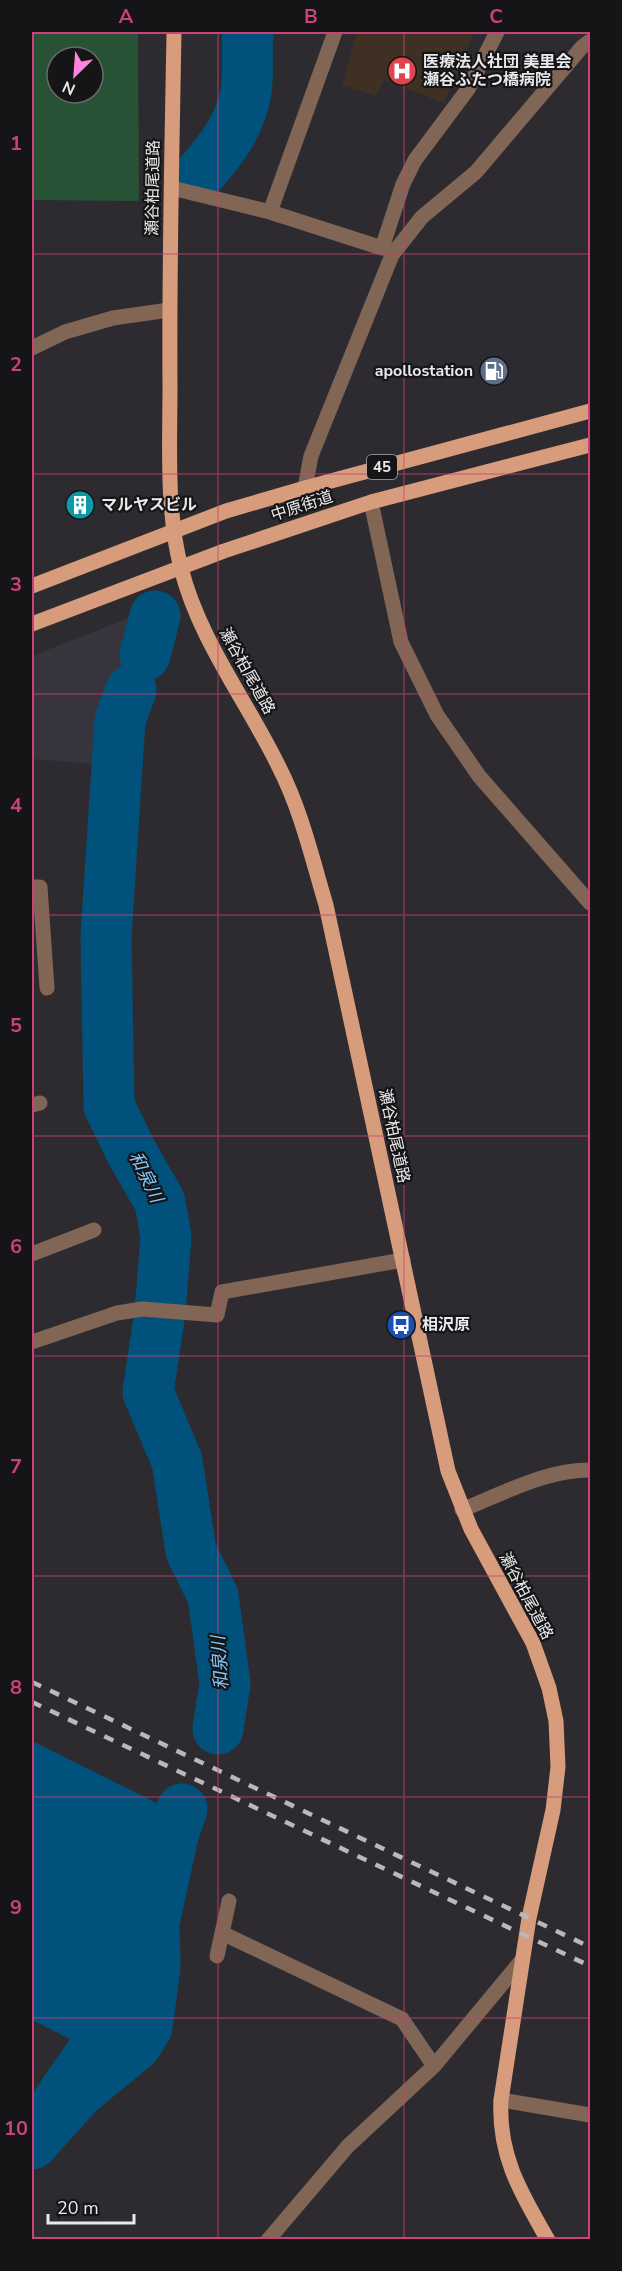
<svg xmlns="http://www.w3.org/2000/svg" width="622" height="2271" font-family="'Nunito Sans','Noto Sans JP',sans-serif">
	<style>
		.built { fill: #37343d }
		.medical { fill: #3e3123 }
		.green { fill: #275236; fill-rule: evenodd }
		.water { fill: #00527c }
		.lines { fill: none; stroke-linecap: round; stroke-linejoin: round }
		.river { stroke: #00527c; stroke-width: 51 }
		.minor { stroke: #816555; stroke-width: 15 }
		.major { stroke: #d69c7b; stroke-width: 15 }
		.rail { stroke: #b9b8bb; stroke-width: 4.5; stroke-dasharray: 10 10; stroke-linecap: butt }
		.grid { fill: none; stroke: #ca4278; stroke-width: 1.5; stroke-opacity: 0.55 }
		.labels { text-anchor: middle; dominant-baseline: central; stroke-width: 4.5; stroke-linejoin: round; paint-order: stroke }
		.shield { fill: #151416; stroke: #a9a9ab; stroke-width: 1.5 }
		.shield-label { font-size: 15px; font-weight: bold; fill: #e9e9eb }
		.poi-label { font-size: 16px; font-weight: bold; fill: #e9e9eb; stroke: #151416; text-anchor: start }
		.street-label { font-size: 16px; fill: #e9e9eb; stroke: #151416 }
		.water-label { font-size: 18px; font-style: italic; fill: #82c9fc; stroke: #151416 }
		.neatline { fill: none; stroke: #ca4278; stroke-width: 2 }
		.grid-label { font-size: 20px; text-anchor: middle; font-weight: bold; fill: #ca4278 }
	</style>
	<rect width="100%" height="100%" fill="#2d2b2f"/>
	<path class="built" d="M164,604L138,694L122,684L110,723L107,765L32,759V656Z"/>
	<path class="medical" d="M357,32H474L444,103L384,80L376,96L342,85Z"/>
	<path class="green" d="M32,32H138L139,201L32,200ZM57,57H93V93H57Z"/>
	<path class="water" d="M32,1741L173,1811L146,2001L134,2042L107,2070L80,2091L32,2144V2094L70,2039L32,2020Z"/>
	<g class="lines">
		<path class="river" d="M198,176C220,152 240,126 246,92C249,73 246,51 248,32
			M145,655L155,616
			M131,690L120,720L106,936L109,1106L132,1153L160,1202L166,1237L160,1312L148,1392L177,1461L191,1551L213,1596L225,1683L218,1729
			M32,2144L80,2091L136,2045L147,2027L155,1967L154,1923L173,1835L182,1809"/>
		<path class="minor" d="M172,188L270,212L335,32
			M270,212L382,248L403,184L415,160L468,89L497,32
			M32,348L65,332L113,318L169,310
			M305,488L311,456L392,255L422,217L476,172L582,47L590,41
			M371,502L401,642L437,715L479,776L590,903
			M32,887H40L47,988
			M32,1105L40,1103
			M32,1254L94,1230
			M32,1342L117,1313L142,1309L217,1315L222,1292L403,1260
			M462,1510C504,1493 545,1470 590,1470
			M222,1933L402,2019L434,2066
			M217,1956L229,1901
			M501,2100L590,2115
			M268,2240L348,2146L434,2066L522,1960"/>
		<path class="major" d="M174,32C172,150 169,268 170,386C170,446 166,510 181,568C199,640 247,701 279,767C301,810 312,858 326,905L448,1471L471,1529L533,1643L549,1688L556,1721L558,1767L553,1810L529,1918L501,2100C498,2156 521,2193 548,2240
			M32,586L226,511L305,488L590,411
			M32,624L224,551L371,502L590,445"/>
		<path class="rail" d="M32,1682L590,1947
			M32,1702L590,1966"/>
	</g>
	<path class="grid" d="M218,32V2240M404,32V2240M32,254H590M32,474H590M32,694H590M32,915H590M32,1136H590M32,1356H590M32,1576H590M32,1797H590M32,2018H590"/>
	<defs>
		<g id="hospital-disc" transform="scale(1.5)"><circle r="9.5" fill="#e0444e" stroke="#151416"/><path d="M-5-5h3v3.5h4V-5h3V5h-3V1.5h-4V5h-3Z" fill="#fff"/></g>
		<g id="fuel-disc" transform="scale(1.5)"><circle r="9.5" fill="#5c6f8a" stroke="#151416"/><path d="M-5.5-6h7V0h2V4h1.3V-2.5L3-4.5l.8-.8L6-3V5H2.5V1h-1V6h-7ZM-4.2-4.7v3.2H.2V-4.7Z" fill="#fff"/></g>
		<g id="building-disc" transform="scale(1.5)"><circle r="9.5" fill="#0f9aa8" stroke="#151416"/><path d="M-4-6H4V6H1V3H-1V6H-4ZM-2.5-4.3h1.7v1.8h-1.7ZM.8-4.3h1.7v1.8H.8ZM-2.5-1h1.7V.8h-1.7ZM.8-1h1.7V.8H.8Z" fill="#fff"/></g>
		<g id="bus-disc" transform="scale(1.5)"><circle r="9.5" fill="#1a4fb4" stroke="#151416"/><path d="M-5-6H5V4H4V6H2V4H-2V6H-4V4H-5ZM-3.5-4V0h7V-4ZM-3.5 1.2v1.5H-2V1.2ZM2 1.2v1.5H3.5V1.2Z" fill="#fff"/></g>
	</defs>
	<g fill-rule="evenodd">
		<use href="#hospital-disc" x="402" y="71"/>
		<use href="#fuel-disc" x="494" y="371"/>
		<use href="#building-disc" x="80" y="505"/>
		<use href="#bus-disc" x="401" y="1325"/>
	</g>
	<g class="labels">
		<rect class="shield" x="367" y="455" width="30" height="24" rx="4.5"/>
		<g class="shield-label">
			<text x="382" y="467">45</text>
		</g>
		<g class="poi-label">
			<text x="423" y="62">医療法人社団 美里会<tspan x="423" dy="18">瀬谷ふたつ橋病院</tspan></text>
			<text x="473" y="371" text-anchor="end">apollostation</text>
			<text x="101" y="505">マルヤスビル</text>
			<text x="422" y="1325">相沢原</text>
		</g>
		<g class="street-label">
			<text transform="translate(153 188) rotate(-89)">瀬谷柏尾道路</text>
			<text transform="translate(302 506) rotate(-18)">中原街道</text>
			<text transform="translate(247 671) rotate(61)">瀬谷柏尾道路</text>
			<text transform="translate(394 1136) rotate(78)">瀬谷柏尾道路</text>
			<text transform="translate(526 1596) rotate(62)">瀬谷柏尾道路</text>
		</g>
		<g class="water-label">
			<text transform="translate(146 1177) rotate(64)">和泉川</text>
			<text transform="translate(220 1663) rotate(-94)">和泉川</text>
		</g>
	</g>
	<rect width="622" height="2271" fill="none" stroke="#151416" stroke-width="66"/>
	<g transform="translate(75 75) rotate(205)"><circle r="28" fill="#151416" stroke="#6a696b" stroke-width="1.5"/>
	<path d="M0-4.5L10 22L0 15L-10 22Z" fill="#fe85df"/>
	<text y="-9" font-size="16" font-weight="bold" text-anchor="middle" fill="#e9e9eb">N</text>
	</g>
	<path d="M48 2214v9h86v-9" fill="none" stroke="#e9e9eb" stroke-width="3"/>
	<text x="57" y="2214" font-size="18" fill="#e9e9eb" stroke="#151416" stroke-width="4.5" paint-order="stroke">20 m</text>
	<rect x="33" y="33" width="556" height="2205" class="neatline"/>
	<g class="grid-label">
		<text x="126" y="23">A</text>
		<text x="311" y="23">B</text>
		<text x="496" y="23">C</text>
		<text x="16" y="150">1</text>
		<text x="16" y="371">2</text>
		<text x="16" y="591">3</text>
		<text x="16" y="812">4</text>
		<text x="16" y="1032">5</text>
		<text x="16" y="1253">6</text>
		<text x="16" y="1473">7</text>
		<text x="16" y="1694">8</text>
		<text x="16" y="1914">9</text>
		<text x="16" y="2135">10</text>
	</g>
</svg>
